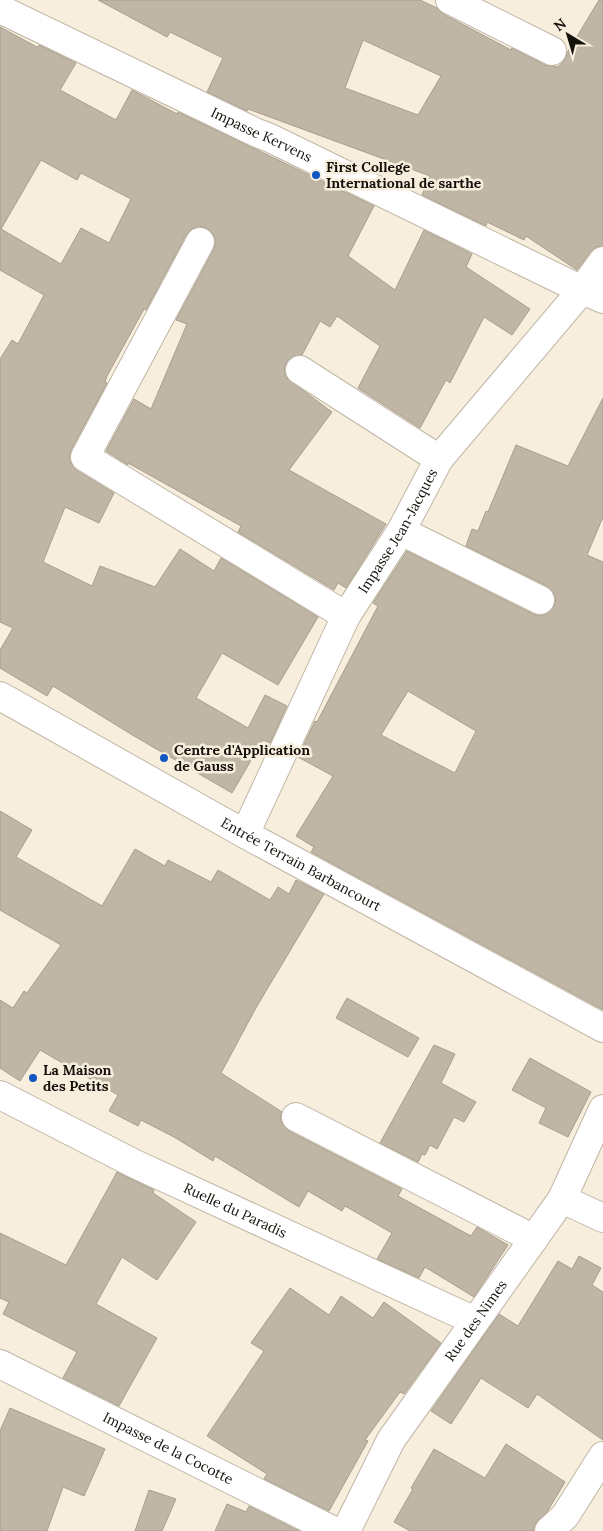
<svg xmlns="http://www.w3.org/2000/svg" width="603" height="1531" font-family="Lora,serif">
	<style>
		.building { fill: #c0b6a6; stroke: #a89e8f; fill-rule: evenodd }
		.lines { fill: none; stroke-linecap: round; stroke-linejoin: round }
		.minor-casing { stroke: #c0b6a6; stroke-width: 30 }
		.minor { stroke: #fff; stroke-width: 28 }
		.poi-dot { fill: #1057c2; stroke: #f8eedd; stroke-width: 2 }
		.labels { text-anchor: middle; dominant-baseline: central; stroke-width: 5; stroke-linejoin: round; paint-order: stroke }
		.street-label { font-size: 14px; fill: #14110b; stroke: #f8eedd }
		.poi-label { font-size: 14px; font-weight: bold; fill: #14110b; stroke: #f8eedd; text-anchor: start }
	</style>
	<rect width="100%" height="100%" fill="#f8eedd"/>
	<path class="building" d="M98,0H420L437,8L443,14L511,50L512,48L545,65L558,67L566,58L567,53L599,0H603V246L596,247L591,251L577,270L526,236L524,240L487,222L486,226L422,195L430,176L248,109L247,111L207,92L223,58L170,32L167,37ZM363,40L441,76L418,115L345,88Z
		M0,27L37,47L39,45L76,63L60,90L116,120L132,90L177,114L178,112L374,206L348,256L395,290L424,230L472,254L466,267L530,309L512,335L484,317L450,383L446,380L420,428L358,388L380,346L337,316L330,327L320,321L302,355L293,356L287,361L284,370L286,377L289,380L332,412L289,470L386,524L346,588L338,583L334,590L238,532L241,526L128,463V465L106,451L134,399L151,409L187,324L176,320L214,249L216,242L213,234L207,228L199,226L192,229L186,235L146,310L144,309L107,376L105,382L107,383L71,450L69,458L72,465L76,470L114,493L99,523L65,507L43,562L92,586L100,566L155,587L180,549L214,571L221,558L318,617L278,685L222,653L196,698L248,728L265,695L287,706L270,743L263,740L232,793L134,736L53,686L47,696L0,668V650L13,628L0,622V359L12,340L18,344L44,295L0,270ZM41,160L77,180L81,173L131,199L109,243L81,228L61,264L1,229Z
		M603,398V517L587,555L603,562V1010L311,852L314,847L296,836L333,776L298,757L315,721L317,722L378,606L373,603L407,551L533,614L541,616L548,613L554,607L556,599L553,592L547,586L466,546L472,529L478,531L486,511L488,512L516,445L568,466ZM408,691L476,731L455,773L381,735Z
		M0,811L32,830L16,857L102,906L135,849L165,866L168,860L211,882L218,870L270,900L278,887L289,894L296,880L324,894L257,1006L221,1073L282,1112L280,1118L283,1125L289,1131L402,1189L398,1196L471,1236L477,1227L508,1245L474,1297L425,1267L419,1278L377,1259L392,1233L345,1206L342,1211L308,1191L299,1207L215,1156L213,1161L174,1137L141,1120L138,1126L109,1111L118,1095L40,1050L20,1081L0,1068V1000L13,1008L24,991L27,993L61,945L0,910Z
		M347,998L419,1038L408,1057L336,1018Z
		M434,1045L455,1054L441,1083L476,1102L464,1122L454,1117L437,1149L430,1145L425,1155L422,1154L418,1162L380,1143Z
		M530,1058L591,1092L568,1137L539,1123L546,1108L512,1090Z
		M117,1172L154,1190L153,1193L196,1222L157,1280L122,1257L96,1304L157,1338L119,1406L63,1378L77,1352L3,1314L9,1302L0,1298V1233L66,1265Z
		M579,1256L601,1268L592,1285L603,1292V1440L537,1394L528,1408L481,1378L451,1424L431,1411L499,1314L518,1326L558,1261L572,1269Z
		M290,1288L329,1315L341,1296L373,1318L384,1302L441,1343L404,1394L400,1392L365,1440L368,1441L329,1511L264,1479L267,1474L207,1436L264,1351L251,1343Z
		M10,1408L105,1449L84,1496L63,1487L47,1531H0V1431Z
		M506,1444L565,1482L547,1512L538,1520L534,1526V1531H410L394,1522L413,1489L411,1488L434,1449L485,1478Z
		M149,1490L176,1499L162,1531H135Z
		M227,1504L246,1512L249,1506L299,1531H215Z"/>
	<g class="lines">
		<g class="minor-casing">
			<g id="minor">
				<path d="M450,0L552,51"/>
				<path id="s1" d="M0,9L257,133L270,138L582,290L603,299"/>
				<path d="M200,242L85,457L346,616"/>
				<path d="M300,370L439,459"/>
				<path d="M401,531L540,600"/>
				<path id="s2" d="M0,696L245,834L603,1028"/>
				<path id="s3" d="M245,834L346,616L401,531L439,459L582,290L603,261"/>
				<path id="s4" d="M0,1095L135,1164L475,1321"/>
				<path d="M296,1117L534,1239"/>
				<path d="M562,1199L603,1218"/>
				<path id="s5" d="M0,1364L334,1531"/>
				<path id="s6" d="M346,1531L391,1440L562,1199L603,1109"/>
				<path d="M549,1531L565,1516L603,1456"/>
			</g>
		</g>
		<use href="#minor" class="minor"/>
	</g>
	<g class="poi-dot">
		<circle cx="316" cy="175" r="5"/>
		<circle cx="164" cy="758" r="5"/>
		<circle cx="33" cy="1078" r="5"/>
	</g>
	<g class="labels">
		<g class="street-label">
			<text stroke="none"><textPath href="#s1" startOffset="290">Impasse Kervens</textPath></text>
			<text stroke="none"><textPath href="#s3" startOffset="340">Impasse Jean-Jacques</textPath></text>
			<text stroke="none"><textPath href="#s2" startOffset="345">Entrée Terrain Barbancourt</textPath></text>
			<text stroke="none"><textPath href="#s4" startOffset="262">Ruelle du Paradis</textPath></text>
			<text stroke="none"><textPath href="#s6" startOffset="248">Rue des Nimes</textPath></text>
			<text stroke="none"><textPath href="#s5" startOffset="188">Impasse de la Cocotte</textPath></text>
		</g>
		<g class="poi-label">
			<text x="326" y="167">First College<tspan x="326" dy="16">International de sarthe</tspan></text>
			<text x="174" y="750">Centre d'Application<tspan x="174" dy="16">de Gauss</tspan></text>
			<text x="43" y="1070">La Maison<tspan x="43" dy="16">des Petits</tspan></text>
		</g>
	</g>
	<g transform="translate(568 35) rotate(322)" stroke="#f8eedd" stroke-width="4" paint-order="stroke">
	<path d="M0-4L9 19L0 12L-9 19Z" fill="#14110b"/>
	<text y="-8" font-size="14" font-weight="bold" text-anchor="middle" fill="#14110b">N</text>
	</g>
</svg>
